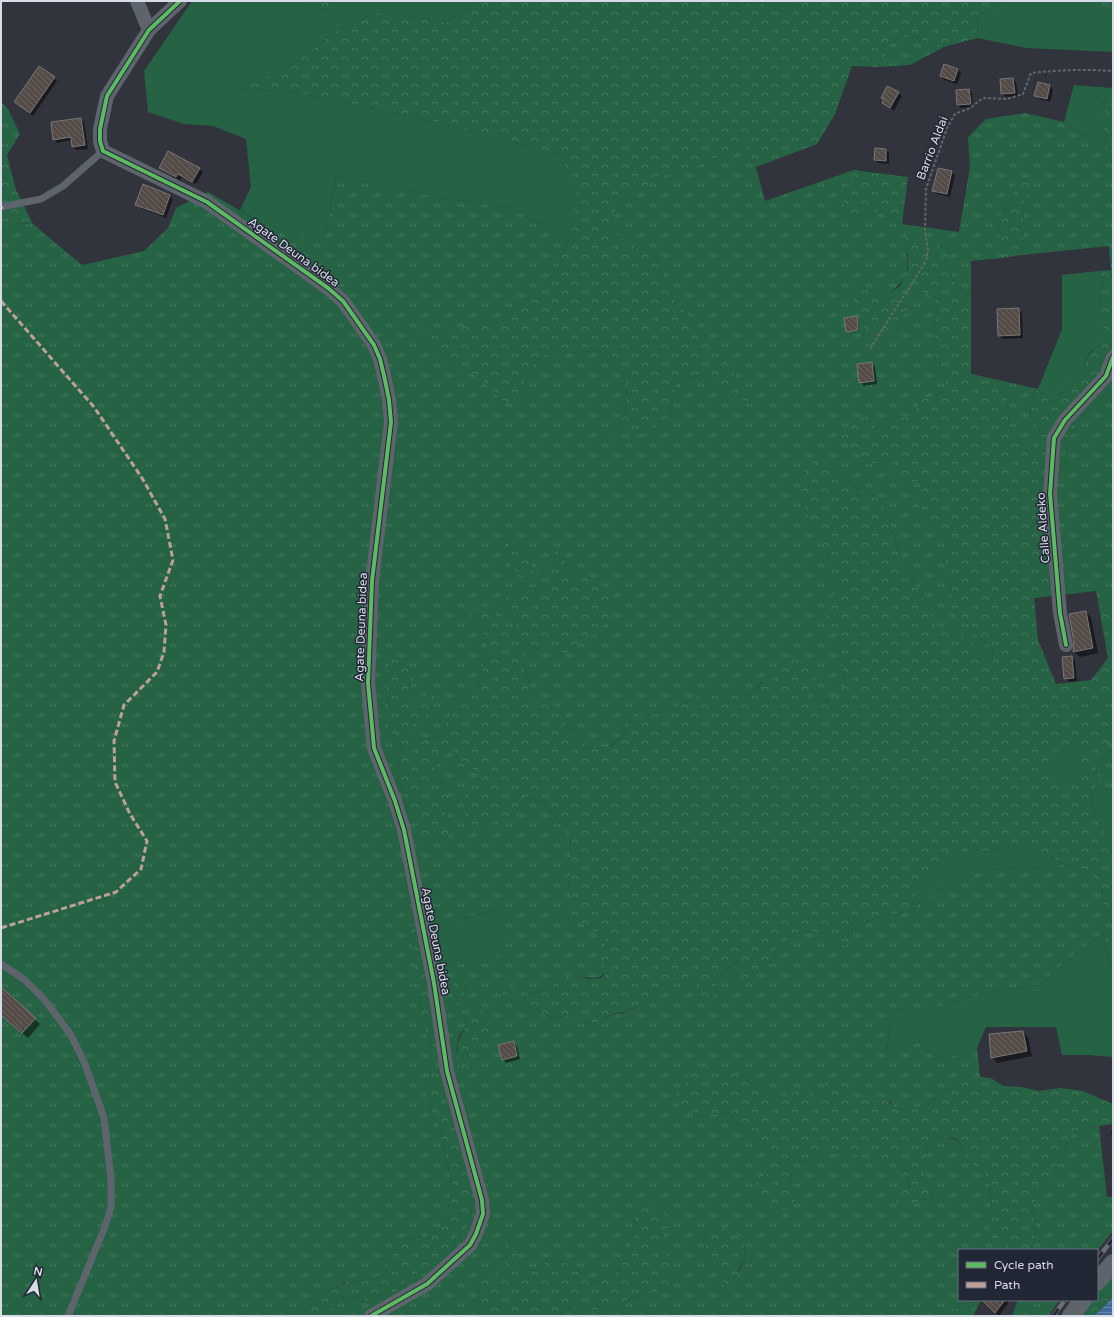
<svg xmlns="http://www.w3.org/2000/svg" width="1114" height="1317" font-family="'Varela Round',sans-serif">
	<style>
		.grass { fill: url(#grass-tufts); fill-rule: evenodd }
		.forest { fill: url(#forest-crowns) }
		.green { fill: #256344 }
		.water { fill: url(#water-rules) }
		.shadow { fill: #0007 }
		.building { fill: url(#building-back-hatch); stroke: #797778 }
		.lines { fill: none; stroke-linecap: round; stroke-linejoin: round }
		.path { stroke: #62676e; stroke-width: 2; stroke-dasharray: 3 2; stroke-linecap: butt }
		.service { stroke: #5e646c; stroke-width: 7 }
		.minor { stroke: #5e646c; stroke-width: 14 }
		.tertiary { stroke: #5e646c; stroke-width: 18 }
		.rail-casing { stroke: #6a6e74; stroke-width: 4.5 }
		.rail { stroke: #222736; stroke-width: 3; stroke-dasharray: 9; stroke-linecap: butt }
		.quiet { stroke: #bda197; stroke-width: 3; stroke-dasharray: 6 3; stroke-linecap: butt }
		.cycleway-casing { stroke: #222736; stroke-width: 6 }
		.cycleway { stroke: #5cba63; stroke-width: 4 }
		.labels { text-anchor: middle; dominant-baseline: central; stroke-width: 3; stroke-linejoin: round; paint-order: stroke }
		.street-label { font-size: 12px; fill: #d8dce6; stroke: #222736 }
	</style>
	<defs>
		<pattern id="grass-tufts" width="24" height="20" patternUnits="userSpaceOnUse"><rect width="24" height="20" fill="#256344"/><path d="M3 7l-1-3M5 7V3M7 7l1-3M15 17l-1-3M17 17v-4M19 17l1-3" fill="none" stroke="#44795f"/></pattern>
		<pattern id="forest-crowns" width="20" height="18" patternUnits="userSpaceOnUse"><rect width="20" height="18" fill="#256344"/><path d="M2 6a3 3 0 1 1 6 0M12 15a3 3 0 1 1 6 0" fill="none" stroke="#44795f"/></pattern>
		<pattern id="water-rules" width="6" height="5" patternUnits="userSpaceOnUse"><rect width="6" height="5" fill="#416a99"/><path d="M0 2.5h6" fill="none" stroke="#6586ac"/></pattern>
		<pattern id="building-back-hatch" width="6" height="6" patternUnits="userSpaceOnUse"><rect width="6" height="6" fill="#544a46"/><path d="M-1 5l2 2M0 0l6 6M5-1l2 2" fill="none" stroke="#6c6461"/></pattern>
	</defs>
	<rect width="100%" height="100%" fill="#31343c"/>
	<path class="grass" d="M906,34L944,47L910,65L879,67L882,48Z
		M1,102L8,109L20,134L7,155L1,156Z
		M1025,113L1064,122L1104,147L1113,150V271L1111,270L1109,246L1022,255L1024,201L1030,176L1014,187L1012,203L998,218L1001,236L1002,258L971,261V296L959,291L945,261L954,249L935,254L922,253L918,237L905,245C910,269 909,279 887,295L868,290L854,303L861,310L865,332L860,344L872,335L888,339L897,332L899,320L908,310L913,299L922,290L935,299L938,315L932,329L938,342C932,358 935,362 946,374C946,394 937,395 921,400L912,417L898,416L888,428L875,429L856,453L871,464L882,463L920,478L923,493L919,504L926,521L944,537L955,535L946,574L952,592V611L970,625L980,639L992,648L993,663L982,662L943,628L933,624L928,607L902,561L891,529L888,514L875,495L857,488L829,464L802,504L827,550L828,573L840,589L839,636L845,685L836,698L818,702L761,682L751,695L737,691H709L671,709L648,716L634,713L625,733L610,747L585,749L568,728L560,709L533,708L530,686L522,662L521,643L542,650L590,589L573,575L565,560L555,550L545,567L534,575L506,540L512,568L538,586L537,599L520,593L506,590L520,617L515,627L505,628L471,614L482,631L489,650L477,689L451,714L439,736L413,743L412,721L433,689L424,699L409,697L391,659L385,677L388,704V728L402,745L397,760L399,780L408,812L423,815L432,837L447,839L451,827L446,813L450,799L435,770L438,760L450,746L458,759L486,777L517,810L525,797L544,802L570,837L572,862L568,886L573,899L569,923H582L592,931H603L606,944L601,953L611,970C597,981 590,979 573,974L554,987L528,995L507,984L506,994L517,1003L538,1010L550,1019L567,1015L577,1021L594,1024L604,1017L623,1013L638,1006L651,997L664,984L683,980L700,982L699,989L716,994L717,980L726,970L739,960L738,969L771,963L778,947L794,933L811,931L824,934L835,944L849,937L848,924L866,921L911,910L928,897L957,879L987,870L1019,868L1051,869L1062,864L1087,870L1101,888L1106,914L1113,907V931L1103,933L1068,960L1039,985L1007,989L978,995L942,1006L927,1013L889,1008L891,1018L887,1051L901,1050L918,1041L928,1052L942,1059L977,1048L980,1077L964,1075L953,1088L939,1094L927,1106L897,1110L890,1102L878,1098L867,1101L851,1102L826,1098L821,1105L814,1098L790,1095L777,1097L766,1094L761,1084L751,1083L741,1074L696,1116L729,1112L736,1124L752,1130L759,1139L772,1151V1174L754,1198L766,1203L795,1204L797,1193L792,1182L791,1172L785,1164L791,1156L805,1162L817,1156L828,1155L847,1149L862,1158L896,1162L905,1175L910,1188L908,1208L921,1200L933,1197L924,1171L927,1146L941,1137L957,1140L964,1154L974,1166L983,1170L989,1181L992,1197L991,1210L985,1221L997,1238L1007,1241V1250H959V1300H964L958,1309L938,1307L937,1316H559L566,1307L595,1311L623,1301L649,1294L658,1247L635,1216L633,1241L617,1272L597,1283L569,1265L549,1255L540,1271L522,1270L509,1237L505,1271L483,1280L476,1302L486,1316H332V1313L338,1299L358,1297L373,1303L382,1294L398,1291L408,1276L428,1270L447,1258L457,1237L470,1224L472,1204V1182L464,1152L431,1055L427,1101L440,1127L452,1186L445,1226L431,1236L405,1240L391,1258L385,1274L362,1282L346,1281L319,1298L298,1316H1V228L12,223L33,224L82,265L144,251L168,228L176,208L208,192L263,224L324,241L336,176L444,198L511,208L570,239L549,281L497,321L420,336L449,361L478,376L505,403L523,376L544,355L593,351L610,353L627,384L625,412L611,443L669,418L676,382L701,375L727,394L751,403L697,325L674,300L653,254L631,245L609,227L620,200L665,175L707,162L744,145L756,167L765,201L854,170L844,191V212L860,219L868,209L881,212L902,224L959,232L970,167L968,137L986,119ZM500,909L506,953L444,966L438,949L434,926ZM411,922L421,937L434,1005L430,1030L431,1050L417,991ZM466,985L463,998L470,1003L481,1008L467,1053L473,1066L456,1051L459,1035L467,1026L464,1017L458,1010L456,997L449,990L454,987ZM725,1227L744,1240L745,1258L728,1296L721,1272L705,1249L706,1233Z
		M994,379L1038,389L1029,403L1031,416L1039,430L1038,448L1031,458L1024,446L1009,428L1007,399Z
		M1113,383V601L1098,602L1096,591L1053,596L1038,494L1043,480L1063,468L1065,458V439L1073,433L1076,423L1104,395Z
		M1113,702V726L1100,718L1081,716L1071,707L1086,703L1098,709L1107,703Z
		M1113,729V789L1092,794L1098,781L1096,767L1103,756Z
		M1099,1126L1107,1197H1113V1231L1097,1251V1250H1032L1036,1232L1033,1207L1039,1191L1054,1172L1062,1158L1069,1135L1084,1128Z
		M1018,1300H1060L1048,1316H1012Z"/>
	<path class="forest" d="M304,1H334L324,12Z
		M480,1H718L734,5L760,3L792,15L795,1H1009L978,15L977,38L944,47L906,34L882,48L879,67L852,66L835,114L817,144L756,167L744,145L707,162L665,175L620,200L609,227L631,245L653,254L674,300L697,325L711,345L732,370L751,404L727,394L701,375L676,382L669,418L641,434L611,443L625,412L627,384L610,353L593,351L544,355L523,376L527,396L505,403L478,376L449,361L419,335L497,321L549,281L570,239L559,155L444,124L299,93L237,88L291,66L341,27L379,12L446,22Z
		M1099,1H1113V13L1104,11Z
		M1107,97H1113L1112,150L1104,147L1107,135L1100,124L1107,115L1102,106Z
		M7,155L16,190L33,224L12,223L1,228V156Z
		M854,170L908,177L902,224L881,212L868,209L860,219L852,224L844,212V191Z
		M1031,175L1024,201L1022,255L1002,258L1001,236L998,218L1012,203L1014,187Z
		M906,229L918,237L922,253L935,254L943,239L954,249L945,261L959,291L971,296V374L994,379L1007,399L1009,428L1024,446L1031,458L1038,448L1039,430L1031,416L1029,403L1038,389L1053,403L1074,380L1084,373C1086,356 1088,354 1102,343L1099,300L1103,286L1099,271L1111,270L1113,271V383L1104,395L1076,423L1073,433L1065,439V458L1063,468L1043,480L1038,494L1049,543L1053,596L1034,598L1038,640L1056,684L1091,680L1108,658L1098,602L1113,601V702L1107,703L1098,709L1086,703L1072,707L1081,715L1100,718L1113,726C1112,741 1104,755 1096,767L1098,781L1092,794L1091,807L1103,831L1113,835V907L1106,914L1101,888L1087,870L1062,864L1048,854L1027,846H1004L988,852L972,850L914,898L911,910L866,921L848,924L849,937L846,946L835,944L824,934L811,931L794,933L778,947L771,963L742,985L729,980L738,969V960L726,970L717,980L716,994L706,1002L697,999L700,982L690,984L683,980L664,984L651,997L638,1006L623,1012L604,1017L594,1024L577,1021L567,1015L550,1019L538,1010L517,1003L506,994H501L507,983L529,995L554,987L559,978L573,974L588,979L601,978L611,970L601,964V953L606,944L603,931H592L582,923H569L563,914L573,899L568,886L572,862L570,837L544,802L526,797C514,815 505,823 484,830L466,823L463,798L477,780L485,777L458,759L450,747L438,760L435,770L450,799L446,813L451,827L447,839L432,837L420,840L415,826L423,815L408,812L399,780L397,760L402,745L388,728V704L385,677L391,659L402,662L414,676L409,697L424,699L433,688L435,697L425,717L412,721L413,743L439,736L463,693L477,689L489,650L482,631L471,614L478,607L490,606L505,627H515L520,617L506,608V589L520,593L537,599L538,586L512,568L506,540L528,553L534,574L545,567L555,550L565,560L573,575L587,576L590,589L599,584L615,591L608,622L594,634L568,653L542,650L521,643L522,662L530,686L533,707L540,697L560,709L568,728L585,749L611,747L625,733L634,713L648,716L671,709L708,691H737L751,695C765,677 774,670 794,660L814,665L818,686L807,697C826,705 833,701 845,685L839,636L825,627L827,601L840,589L828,573L827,550L802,504L803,473L815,461L829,464L857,488L875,495L888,514L891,529L902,561L928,607L933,624L960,632L980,650L982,661L993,663L992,648L980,639L970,625L952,611V592L946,574V549L955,536L944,537L926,521L919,504L923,493L920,479L912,486L891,478L882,463L871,464L856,453L839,435L855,418L869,417L876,429L888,428L898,416L912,417L921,400C937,395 946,394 946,374C935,362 932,358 938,342L932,329L938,315L935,299L922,291L913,299L908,310L899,320L897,332L888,339L872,335L860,345L865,332L861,311L854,303L853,292L868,290L887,295L900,286L908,269V257L905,245Z
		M410,921L421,937L434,1005L430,1030L431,1054L464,1152L472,1182V1204L470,1224L457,1237L447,1258L428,1270L408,1276L398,1291L382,1294L373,1303L358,1297L338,1299L332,1313V1316H298L319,1298L347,1281L362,1282L385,1274L391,1258L405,1240L431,1236L445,1226L452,1186L440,1127L427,1101L431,1053L417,991Z
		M1113,931V976L1103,933Z
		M458,971L466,985L463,998L470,1003L481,1008L489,1023V1036L481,1044L471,1041L467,1053L473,1066L468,1076L459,1068C456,1049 455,1042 467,1026L464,1017L458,1010L456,997L449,990L454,987L453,976Z
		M704,1065L718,1069L724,1080L732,1073L741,1074L751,1083L761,1084L766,1094L777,1097L804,1090L821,1104L826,1098L823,1090L827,1079L842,1082L851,1091V1101C874,1100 880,1092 897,1110L927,1106L939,1094L953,1088L964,1075L991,1078L1003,1086L1022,1087L1039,1091L1061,1088L1083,1091L1113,1104V1124L1084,1128L1069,1135L1062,1158L1054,1172L1039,1191L1033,1207L1036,1232L1032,1250H1007V1241L997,1238H982L985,1221L991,1210L992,1197L989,1181L983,1170L974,1166L964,1154L957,1139L941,1137L927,1146L924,1171L933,1197L921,1200L908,1208L896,1204L897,1192L910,1187L905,1175L896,1162L879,1165L862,1158L847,1149L828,1155L817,1156L805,1162L791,1156L785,1164L791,1172L792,1182L797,1193L795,1204L782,1211L754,1198V1187L762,1174H772V1151L759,1139L752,1130L736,1124L729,1112L696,1116L681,1110L675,1094L685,1088L687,1075Z
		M655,1201L670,1222L658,1247L673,1261L669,1285L649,1294L623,1301L595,1311L566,1307L559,1316H486L476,1302L483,1280L505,1271L509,1235L522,1270L540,1271L549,1255L569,1265L597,1283L617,1272L633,1241L635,1216Z
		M725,1227L744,1240L745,1258L738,1271L741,1284L727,1296L721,1272L708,1260L705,1249L706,1233Z
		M1113,1270V1297L1094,1316H1076L1089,1300H1097V1290Z
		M964,1300H981L973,1316H937L938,1307L958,1309Z"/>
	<path class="green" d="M192,1H304L324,12L334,1H480L446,22L379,12L341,27L291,66L238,88L299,93L444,124L559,155L578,189L570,239L511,208L444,198L336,176L324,241L263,224L240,210L251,187L246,139L213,126L184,124L148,112L144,71Z
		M718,1H795L792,15L760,3L734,5Z
		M1009,1H1099L1105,11L1113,13V52L1026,48L977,38L978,15Z
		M1074,85L1113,88V97H1107L1102,105L1107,115L1100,124L1107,135L1104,147L1064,122Z
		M1099,271L1103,286L1099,300L1104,331L1102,343L1089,353L1085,363L1084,374L1074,380L1053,403L1038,389L1062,329V275Z
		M1077,744L1084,777L1068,787L1052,773V753Z
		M1113,789V835L1103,831L1091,807L1092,794Z
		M1004,846H1027L1048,854L1062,864L1051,869L1019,868L987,870L957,879L928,897L911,910L914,898L923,877L936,863L951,853L972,850L988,852Z
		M501,909L507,953L478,962L444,966L438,949L434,926Z
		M1103,933L1113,976V1057L1087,1055H1062L1056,1027H986L977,1048L942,1059L928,1052L918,1041L901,1050L887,1052L891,1018L889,1008L927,1013L942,1006L978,995L1007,989L1039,985L1068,960Z"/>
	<path class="water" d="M1113,1297V1316H1094Z"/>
	<path class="shadow" d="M957,69L961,73L957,84L944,80L941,76Z
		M54,78L57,81L33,116L15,102Z
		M1013,79L1016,82L1018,96L1006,97L1002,94L1001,80Z
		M1039,83L1050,86L1053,90L1050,102L1039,99L1036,96Z
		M969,90L972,93L973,107L961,108L958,105Z
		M898,93L902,96L894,111L883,103L884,100L882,97Z
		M81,119L84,122L88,149L76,150L73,147L72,140L57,143L54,139Z
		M876,149L886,150L889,153V164L878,163L875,160Z
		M160,168L199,169L203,172L196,184L182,177L180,180L163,171Z
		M951,172L955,175L950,197L937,194L933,190Z
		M144,186L170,196L173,199L166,218L140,208L136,204Z
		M1018,309L1022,313L1023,338L1003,339L999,335Z
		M856,317L858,319L859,331L848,332L847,331Z
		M872,363L875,367L877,384L864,386L860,382Z
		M1086,612L1091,617L1098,653L1080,657L1074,652L1075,643Z
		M1071,657L1075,660L1077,681L1069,682L1065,678Z
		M1,989L40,1024L28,1038L1,1014Z
		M1022,1032L1028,1037L1032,1056L997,1063L992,1057Z
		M513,1042L517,1046L520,1059L506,1063L503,1059Z
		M1111,1131H1113V1147Z
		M990,1300H1010L999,1316L987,1303Z"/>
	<path class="building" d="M944,64L958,69L954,81L940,76Z
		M39,66L55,77L30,113L14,102Z
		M1013,78L1015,93L1001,94L1000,79Z
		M1038,82L1050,85L1047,99L1034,96Z
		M887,86L899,92L890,108L882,103L884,99L881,98Z
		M969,89L971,104L957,105L956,90Z
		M81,118L85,145L72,147L71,137L53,140L51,122Z
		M875,148L886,149V161L874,160Z
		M168,151L200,168L192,182L178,174L176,177L159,168Z
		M938,168L952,171L947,194L932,191Z
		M143,184L170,195L163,215L135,205Z
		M1019,308L1020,335L998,336L997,309Z
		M857,316L858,330L846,332L844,318Z
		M872,362L874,381L859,383L857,364Z
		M1086,611L1093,648L1073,652L1074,643L1069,614Z
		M1072,656L1074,678L1064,679L1062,657Z
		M1,987L36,1018L22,1033L1,1015Z
		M1023,1031L1027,1051L991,1058L989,1034Z
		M514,1041L517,1056L502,1060L498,1045Z
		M982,1300H1005L995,1313Z"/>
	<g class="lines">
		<path class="path" d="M870,349L926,261L928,250L925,231L926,189L947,128L955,114L970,108L983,98L1007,99L1023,94L1031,73C1059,70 1086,69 1113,71"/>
		<path class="service" d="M1,207L41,199L63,186L103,151
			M1,964L25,980L44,999L71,1035L85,1064L104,1118L111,1179V1208L104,1229L68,1316"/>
		<path class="minor" d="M137,1L149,30
			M180,1L149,30L107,96L100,129V141L103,151L207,202L328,288L343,301L374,345L380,359L385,380L389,400L391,422L372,581L368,683L374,748L395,801L404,830L434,983L447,1071L482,1200L483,1214L476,1234L470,1245L427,1284L371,1316
			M1066,645L1060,613L1050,494L1054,438L1065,420L1106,376L1113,357"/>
		<path class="tertiary" d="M1097,1282L1113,1263
			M1071,1316L1083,1300"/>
		<g class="rail-casing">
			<path id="rail" d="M1097,1259L1113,1239
				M1053,1316L1065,1300"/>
		</g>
		<use href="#rail" class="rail"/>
		<path class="quiet" d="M1,208L3,207
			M1,301L94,407L142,478L165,519L173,560L160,596L166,625L164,652L157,672L124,705L114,741L115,782L130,814L147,841L141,869L116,892L1,928"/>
		<g class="cycleway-casing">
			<path id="cycleway" d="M180,1L149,30L107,96L100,129V141L103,151L207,202L328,288L343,301L374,345L380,359L385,380L389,400L391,422L372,581L368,683L374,748L395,801L404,830L434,983L447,1071L482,1200L483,1214L476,1234L470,1245L427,1284L371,1316
				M1066,645L1060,613L1050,494L1054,438L1065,420L1106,376L1113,357"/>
		</g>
		<use href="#cycleway" class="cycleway"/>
	</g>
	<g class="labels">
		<g class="street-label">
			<text transform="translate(932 148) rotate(-69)">Barrio Aldai</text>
			<text transform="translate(294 252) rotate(36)">Agate Deuna bidea</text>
			<text transform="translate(1043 528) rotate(-94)">Calle Aldeko</text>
			<text transform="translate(361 627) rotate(-88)">Agate Deuna bidea</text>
			<text transform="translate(436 941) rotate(79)">Agate Deuna bidea</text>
		</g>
	</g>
	<rect width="1114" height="1317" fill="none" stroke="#d8dce6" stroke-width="4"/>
	<rect x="958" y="1249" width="140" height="52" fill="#222736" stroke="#6b6f7c"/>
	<rect x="966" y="1262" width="20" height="6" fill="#5cba63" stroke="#6b6f7c"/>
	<text x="994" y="1269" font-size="12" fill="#d8dce6">Cycle path</text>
	<rect x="966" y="1282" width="20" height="6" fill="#bda197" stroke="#6b6f7c"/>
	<text x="994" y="1289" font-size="12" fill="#d8dce6">Path</text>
	<g transform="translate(36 1281) rotate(12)" stroke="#222736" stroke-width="3" paint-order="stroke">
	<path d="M0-3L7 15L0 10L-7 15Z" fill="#d8dce6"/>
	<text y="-6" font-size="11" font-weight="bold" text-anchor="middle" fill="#d8dce6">N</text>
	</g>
</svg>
